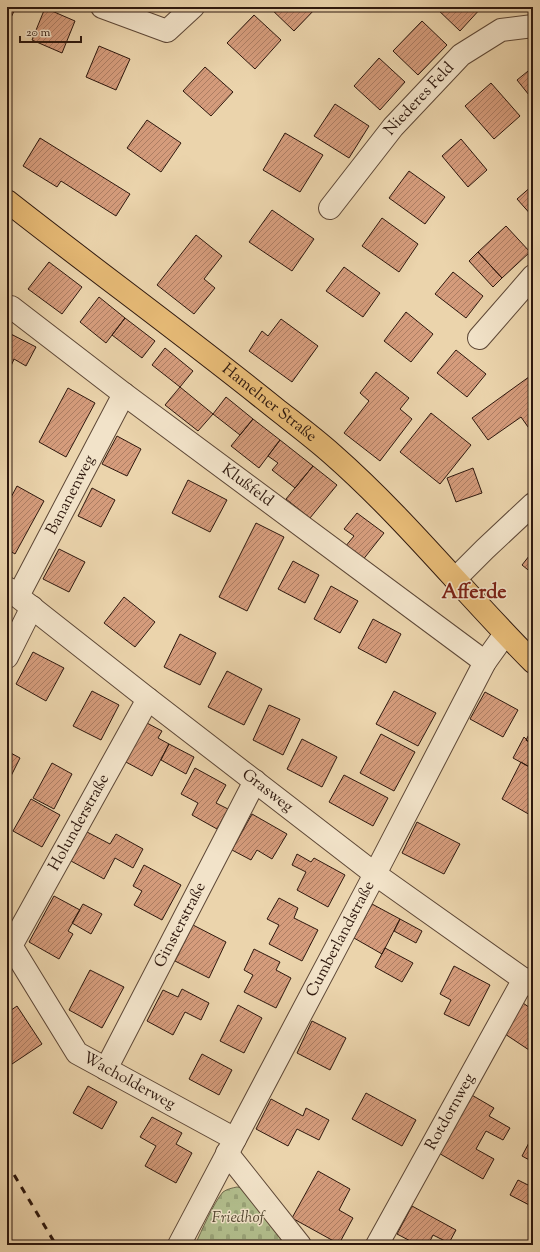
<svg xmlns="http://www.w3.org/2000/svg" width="540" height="1252" font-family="'Sorts Mill Goudy',serif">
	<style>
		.cemetery { fill: url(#cemetery-stones); stroke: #706b4e }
		.building { fill: url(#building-hatch); stroke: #2e180e }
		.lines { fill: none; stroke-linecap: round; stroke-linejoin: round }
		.minor-casing { stroke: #5d4736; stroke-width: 24 }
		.primary-casing { stroke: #2e180e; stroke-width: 24 }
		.minor { stroke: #f2e3c9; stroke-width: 22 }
		.primary { stroke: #e6ba76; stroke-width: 22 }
		.rail { stroke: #2e180e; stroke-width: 3; stroke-dasharray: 7 7; stroke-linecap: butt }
		.labels { text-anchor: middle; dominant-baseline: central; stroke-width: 3; stroke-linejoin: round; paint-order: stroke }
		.street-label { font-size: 16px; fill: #2e180e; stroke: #f2e3c9 }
		.park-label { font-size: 16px; font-style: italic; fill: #564a34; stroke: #f2e3c9 }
		.district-label { font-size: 20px; font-weight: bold; fill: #7a1f14; stroke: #f2e3c9 }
	</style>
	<defs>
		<pattern id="cemetery-stones" width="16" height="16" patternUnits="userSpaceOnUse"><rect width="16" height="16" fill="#b2be8d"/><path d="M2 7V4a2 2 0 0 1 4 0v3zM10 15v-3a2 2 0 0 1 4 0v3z" fill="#99a378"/></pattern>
		<pattern id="building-hatch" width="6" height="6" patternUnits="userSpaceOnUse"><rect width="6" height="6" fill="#d59c7c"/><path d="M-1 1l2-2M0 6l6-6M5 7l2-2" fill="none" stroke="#ad7e64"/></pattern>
	</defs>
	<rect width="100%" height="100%" fill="#ebd4ac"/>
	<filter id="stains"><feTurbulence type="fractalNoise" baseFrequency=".005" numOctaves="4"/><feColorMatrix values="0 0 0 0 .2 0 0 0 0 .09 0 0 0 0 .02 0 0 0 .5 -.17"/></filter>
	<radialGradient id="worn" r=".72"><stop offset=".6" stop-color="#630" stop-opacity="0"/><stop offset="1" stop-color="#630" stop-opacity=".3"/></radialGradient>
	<path class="cemetery" d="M237,1187L243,1188L292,1245H195C201,1232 214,1202 223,1192C227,1189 232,1188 237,1187Z"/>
	<path class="building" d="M7,7H16L7,26Z
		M269,7H317L294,31Z
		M435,7H482L460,31Z
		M45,8L75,21L62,53L32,40Z
		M254,15L281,40L255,69L227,43Z
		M422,21L447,45L418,75L393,51Z
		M99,46L130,59L116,90L86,77Z
		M379,58L405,82L380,110L354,86Z
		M205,67L233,92L211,116L183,91Z
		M533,67V100L517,80Z
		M491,83L520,116L494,139L465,106Z
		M335,104L369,126L349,158L314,136Z
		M147,120L181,143L161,172L127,148Z
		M285,133L323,155L300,192L263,170Z
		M40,138L130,194L116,216L61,181L57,187L23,166Z
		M461,139L487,170L468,187L442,156Z
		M409,171L445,197L425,224L389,198Z
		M533,185V217L517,199Z
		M272,210L314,239L292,271L249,242Z
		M382,218L418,244L399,272L362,246Z
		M506,226L530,252L502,278L478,252Z
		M196,235L222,256L204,279L215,288L194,314L157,285Z
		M478,252L502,278L493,287L469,261Z
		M49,262L82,287L62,314L28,289Z
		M344,267L380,293L363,317L326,291Z
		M453,272L483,296L466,318L435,294Z
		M99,297L125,318L106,343L80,322Z
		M406,312L433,334L411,362L384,341Z
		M125,318L155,341L142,358L112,335Z
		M281,319L318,346L292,382L249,351L262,331L268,336Z
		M7,332L36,347L26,366L14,359L11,366L7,364Z
		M165,348L193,371L180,387L152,365Z
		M456,350L486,374L467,397L437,373Z
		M376,372L409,398L400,409L412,419L380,461L344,433L369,401L360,393Z
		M533,374V434L521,417L488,440L472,418Z
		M180,387L213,414L198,431L165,405Z
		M68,388L95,403L66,457L39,442Z
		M226,397L253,419L240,435L213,414Z
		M431,413L471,445L440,484L400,452Z
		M253,419L280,440L259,468L231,446Z
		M117,436L141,449L127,476L102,464Z
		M280,440L313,466L295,488L272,470L278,463L268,456Z
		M313,466L337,485L310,518L286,499Z
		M473,468L482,493L456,502L447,478Z
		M188,480L227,500L210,532L172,513Z
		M17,486L44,501L15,554L7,549V505Z
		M92,488L115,500L101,527L78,516Z
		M357,513L384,533L362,561L345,547L354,536L344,529Z
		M256,523L284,537L247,611L219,597Z
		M59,549L85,562L69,592L43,579Z
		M533,551V574L522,565Z
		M293,561L319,575L305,603L278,589Z
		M331,586L358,601L340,633L314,619Z
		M124,597L155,622L135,647L104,623Z
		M373,619L401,634L386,663L358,648Z
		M180,634L216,653L200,685L164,667Z
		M33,652L64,668L46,701L16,684Z
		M227,671L262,689L244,725L208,707Z
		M92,691L119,705L101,740L73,726Z
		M394,691L436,713L418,746L376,724Z
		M485,692L518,710L503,737L470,719Z
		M269,705L300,719L283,755L253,740Z
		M145,722L162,731L158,738L169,744L152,776L124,761Z
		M533,727V746L526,740Z
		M381,734L415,752L394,791L360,773Z
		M524,737L533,746V769L513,758Z
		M302,739L337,757L322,787L287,769Z
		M169,744L194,757L186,774L161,760Z
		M7,751L20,758L8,782H7Z
		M521,762L533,769L532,816L502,799Z
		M52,763L72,774L54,809L33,798Z
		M195,768L226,785L216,803L228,809L217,829L192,815L198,803L181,794Z
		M344,775L388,798L373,826L329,802Z
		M31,799L60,815L42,847L13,831Z
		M252,814L287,834L272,859L257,850L251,860L232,850Z
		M417,822L460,844L444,874L402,853Z
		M87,832L110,844L116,834L143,849L133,868L115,858L104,879L71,861Z
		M297,854L311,862L314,858L345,875L328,907L297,890L306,872L292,865Z
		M144,865L181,885L162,920L134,905L142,891L133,886Z
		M54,896L80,910L68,931L73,934L59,959L29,942Z
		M279,898L298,908L294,918L318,930L302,961L269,944L279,925L267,919Z
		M83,904L102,914L91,934L72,923Z
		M372,904L400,919L382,954L354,938Z
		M400,919L422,931L416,943L394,931Z
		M193,925L226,942L209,978L175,961Z
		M385,948L413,963L402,982L375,967Z
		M254,949L280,962L276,970L291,978L276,1008L244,992L253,975L244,970Z
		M454,966L490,985L469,1026L444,1014L451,1000L440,994Z
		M90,970L124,987L102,1028L69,1010Z
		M182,989L209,1003L201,1020L185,1012L173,1035L147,1021L163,990L178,997Z
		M523,1003L533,1010V1045L529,1050L502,1032Z
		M238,1005L262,1018L244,1053L220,1041Z
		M17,1006L42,1044L12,1064L7,1058V1013Z
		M312,1021L346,1038L330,1070L297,1053Z
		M202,1054L232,1070L219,1095L189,1079Z
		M88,1086L117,1102L102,1129L73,1113Z
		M366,1093L416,1120L402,1146L352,1119Z
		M470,1094L494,1108L489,1116L510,1128L503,1140L486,1131L476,1149L494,1159L483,1179L437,1152Z
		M271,1099L303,1116L306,1108L329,1120L319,1140L297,1129L288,1146L256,1129Z
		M152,1117L182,1133L176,1144L192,1153L176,1183L145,1166L156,1146L140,1137Z
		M533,1135V1162L522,1156Z
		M318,1171L350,1189L339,1210L353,1218L339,1244L292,1218Z
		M533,1176V1207L510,1195L518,1180L528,1185Z
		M412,1206L456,1230L449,1243L433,1235L428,1245H418L397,1234Z"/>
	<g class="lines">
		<g class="minor-casing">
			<g id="minor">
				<path d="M102,7L167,31L193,7"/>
				<path id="s1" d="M330,208L393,127L461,55L501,30L533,26"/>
				<path id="s2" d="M11,307L124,394L485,662"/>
				<path d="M479,338L533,276"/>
				<path d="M455,579L485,549L533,504"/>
				<path id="s3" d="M7,588L148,699L375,874L533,986"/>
				<path id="s4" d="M18,596L124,394"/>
				<path d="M7,657L32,607"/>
				<path id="s5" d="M7,939L77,1053L235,1139"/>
				<path id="s6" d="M11,946L148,699"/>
				<path id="s7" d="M106,1069L255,781"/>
				<path d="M227,1153L300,1245"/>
				<path id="s8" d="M179,1245L375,874L485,662L505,634"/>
				<path id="s9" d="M377,1245L524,979"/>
			</g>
		</g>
		<g class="primary-casing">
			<g id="primary">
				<path id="s10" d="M7,201C96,271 187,337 275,408C294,423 314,438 332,454C405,518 465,594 533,662"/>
			</g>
		</g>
		<use href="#minor" class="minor"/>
		<use href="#primary" class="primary"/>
		<path class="rail" d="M7,1163L56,1245"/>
	</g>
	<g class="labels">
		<g class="street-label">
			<text stroke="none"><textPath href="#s1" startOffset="141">Niederes Feld</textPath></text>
			<text stroke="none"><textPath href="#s10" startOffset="331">Hamelner Straße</textPath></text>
			<text stroke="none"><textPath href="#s2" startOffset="296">Klußfeld</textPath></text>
			<text stroke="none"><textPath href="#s4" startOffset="114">Bananenweg</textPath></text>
			<text stroke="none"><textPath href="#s3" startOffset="330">Grasweg</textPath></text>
			<text stroke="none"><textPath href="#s6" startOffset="141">Holunderstraße</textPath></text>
			<text stroke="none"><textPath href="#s7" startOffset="162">Ginsterstraße</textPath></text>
			<text stroke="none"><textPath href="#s8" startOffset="346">Cumberlandstraße</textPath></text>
			<text stroke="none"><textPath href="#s5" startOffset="193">Wacholderweg</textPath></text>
			<text stroke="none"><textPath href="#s9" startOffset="152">Rotdornweg</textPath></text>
		</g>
		<g class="park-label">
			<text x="238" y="1218">Friedhof</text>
		</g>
		<g class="district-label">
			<text x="474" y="593">Afferde</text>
		</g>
	</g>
	<rect width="540" height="1252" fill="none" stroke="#ebd4ac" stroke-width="24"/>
	<rect x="8" y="8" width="524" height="1236" fill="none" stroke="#2e180e" stroke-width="2"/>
	<rect x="12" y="12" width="516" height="1228" fill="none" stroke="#2e180e"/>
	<path d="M20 36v6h61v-6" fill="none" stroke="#2e180e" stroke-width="2"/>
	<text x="26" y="36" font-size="12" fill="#2e180e" stroke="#f2e3c9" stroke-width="3" paint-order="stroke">20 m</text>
	<rect width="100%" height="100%" filter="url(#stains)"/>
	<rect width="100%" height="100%" fill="url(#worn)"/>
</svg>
